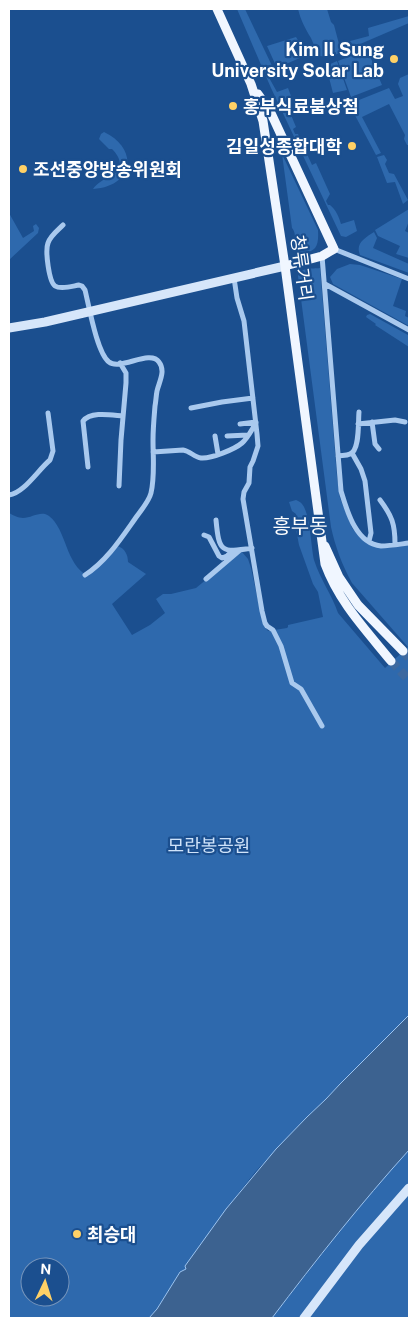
<svg xmlns="http://www.w3.org/2000/svg" width="418" height="1327" font-family="'Public Sans','Noto Sans KR',sans-serif">
	<style>
		.green { fill: #2e69ad; fill-rule: evenodd }
		.water { fill: #3c6290; stroke: #9cc4f0 }
		.lines { fill: none; stroke-linecap: round; stroke-linejoin: round }
		.primary-tunnel { stroke: #3d69a0; stroke-width: 9; stroke-dasharray: 9 4.5; stroke-linecap: butt }
		.street { stroke: #a9c9ee; stroke-width: 5 }
		.secondary { stroke: #d6e6fa; stroke-width: 9 }
		.primary { stroke: #f0f6ff; stroke-width: 9 }
		.poi-dot { fill: #ffd166; stroke: #1b4f8f; stroke-width: 2 }
		.labels { text-anchor: middle; dominant-baseline: central; stroke-width: 4.5; stroke-linejoin: round; paint-order: stroke }
		.poi-label { font-size: 18px; font-weight: bold; fill: #fff; stroke: #1b4f8f; text-anchor: start }
		.street-label { font-size: 18px; fill: #fff; stroke: #1b4f8f }
		.park-label { font-size: 18px; fill: #cfe3fa; stroke: #1b4f8f }
		.quarter-label { font-size: 20px; fill: #fff; stroke: #1b4f8f }
	</style>
	<rect width="100%" height="100%" fill="#1b4f8f"/>
	<path class="green" d="M237,9H245L274,70L267,74L277,92L288,88L291,96L287,97L286,99V103L296,127L293,129L295,134H298L312,165L316,163L330,194L326,201L328,205H330C336,210 339,217 341,224L354,220L357,231L346,237L341,236L271,88Z
		M298,9H327L331,22L334,25L339,44L369,36L368,28L409,16V23L330,57L320,56C316,50 314,45 311,38C305,28 301,21 298,9Z
		M296,37L299,42L289,47L292,54L299,53L308,48L311,53L277,68L267,46Z
		M367,49L382,85L351,97L338,61Z
		M337,61L347,90L333,93L326,66Z
		M409,74V145H407L404,139L405,135L389,104L362,117L381,153L376,155L349,104L389,88L395,99L403,96L398,84L400,78Z
		M104,132C140,149 133,187 93,189C103,175 134,172 112,149H109L99,139L101,134Z
		M282,154L318,230C319,246 316,254 298,252C292,244 298,235 292,228Z
		M384,155L387,160L385,164L389,173L394,174L408,200L403,204L395,182L387,183L377,157Z
		M409,209V221L405,231L409,233V258L396,254L400,246L378,236L375,230Z
		M9,213L23,238L34,231L33,226L36,224L39,228L38,233L9,260Z
		M374,232L377,238L373,248L409,264V273L360,255C355,243 365,238 374,232Z
		M350,264L360,265L402,279L393,306L406,311L405,316L409,318V326L333,284L330,277L337,269Z
		M320,268L337,477L340,498L352,528L356,533L383,548L397,547L409,545V1015L340,1084L326,1099L307,1117L256,1171L226,1209L186,1269L180,1272L157,1309L149,1318H9V513C13,515 18,518 23,518C32,518 41,510 49,516C67,530 65,564 88,576L117,546C125,548 128,555 128,562L146,574L112,604L132,635L150,625L165,613L156,599L163,594H171L196,588L236,555L242,552L248,559L251,568L263,624L268,631L287,628L288,627V625L323,617L318,592L313,584L299,545L295,524L297,523L296,514L292,511L289,502L296,500C298,501 301,502 302,504C310,513 311,546 314,560C320,579 332,595 338,613L385,668L408,647L352,583C342,565 335,546 331,527L298,276C301,267 312,269 320,268ZM30,1267H60V1297H30Z
		M370,314L408,335L409,337V347L375,325L376,324L366,317L367,315Z
		M409,1150V1318H272C317,1261 360,1203 409,1150Z"/>
	<path class="water" d="M409,1015V1150C361,1203 316,1260 272,1318H149L157,1309L180,1272L186,1269L185,1266L226,1209L276,1149L307,1117L326,1099L340,1084Z"/>
	<g class="lines">
		<path class="primary-tunnel" d="M403,651L409,658
			M391,661L409,680"/>
		<path class="street" d="M63,225C58,230 50,236 48,243C45,251 49,282 55,286C61,290 73,286 79,285L82,286L85,290C89,306 97,353 109,362C120,371 150,349 159,362C166,371 159,382 157,391C156,396 156,401 155,406C154,418 153,429 153,440C153,458 155,476 151,493C149,501 142,509 137,516C122,537 107,561 85,575
			M334,249L409,279
			M322,256L341,491C347,511 356,544 381,546C390,546 401,544 409,543
			M234,278L237,298L244,321L257,434L258,446L253,461L250,467L249,483L244,492L243,499L262,611L265,623L267,626L273,630L281,646L292,683L301,689L322,726
			M325,284L409,330
			M191,408L222,402L253,398
			M372,422L375,444L379,449
			M240,424L256,422
			M358,424L395,420L405,422
			M215,436L218,454
			M227,436L248,435
			M153,452L183,450C190,451 194,457 201,458C211,459 235,449 242,443C248,438 252,429 256,423
			M352,453L361,469L365,481L371,533L369,541
			M338,456C341,455 346,456 350,454C360,451 358,422 359,412
			M88,467L83,421C91,411 111,415 123,416
			M119,486L121,440L126,383V373L120,363
			M9,495C24,493 38,470 50,460L53,451L48,413
			M380,500C392,516 395,524 395,544
			M216,520C219,552 221,553 252,548
			M204,535L209,537L219,556L222,558L227,556L232,551
			M206,579L240,550"/>
		<path class="secondary" d="M9,328L45,322L285,266
			M304,1318L359,1245L409,1188"/>
		<path class="primary" d="M217,9L251,84L263,121L285,266L325,564C339,602 365,629 391,661
			M258,94L270,111L334,249L322,256L285,266
			M325,546L339,577L358,605L403,651"/>
	</g>
	<g class="poi-dot">
		<circle cx="394" cy="59" r="5"/>
		<circle cx="233" cy="106" r="5"/>
		<circle cx="352" cy="146" r="5"/>
		<circle cx="23" cy="169" r="5"/>
		<circle cx="77" cy="1234" r="5"/>
	</g>
	<g class="labels">
		<g class="poi-label">
			<text x="384" y="49" text-anchor="end">Kim Il Sung<tspan x="384" dy="21">University Solar Lab</tspan></text>
			<text x="243" y="106">홍부식료붐상첨</text>
			<text x="342" y="146" text-anchor="end">김일성종합대학</text>
			<text x="33" y="169">조선중앙방송위원회</text>
			<text x="87" y="1234">최승대</text>
		</g>
		<g class="street-label">
			<text transform="translate(302 268) rotate(82)">청류거리</text>
		</g>
		<g class="park-label">
			<text x="209" y="845">모란봉공원</text>
		</g>
		<g class="quarter-label">
			<text x="300" y="526">흥부동</text>
		</g>
	</g>
	<rect width="418" height="1327" fill="none" stroke="#ffffff" stroke-width="20"/>
	<g transform="translate(45 1282) rotate(4)"><circle r="24" fill="#1b4f8f" stroke="#7695bc"/>
	<path d="M0-4L9 19L0 12L-9 19Z" fill="#ffd166"/>
	<text y="-8" font-size="14" font-weight="bold" text-anchor="middle" fill="#ffffff">N</text>
	</g>
</svg>
